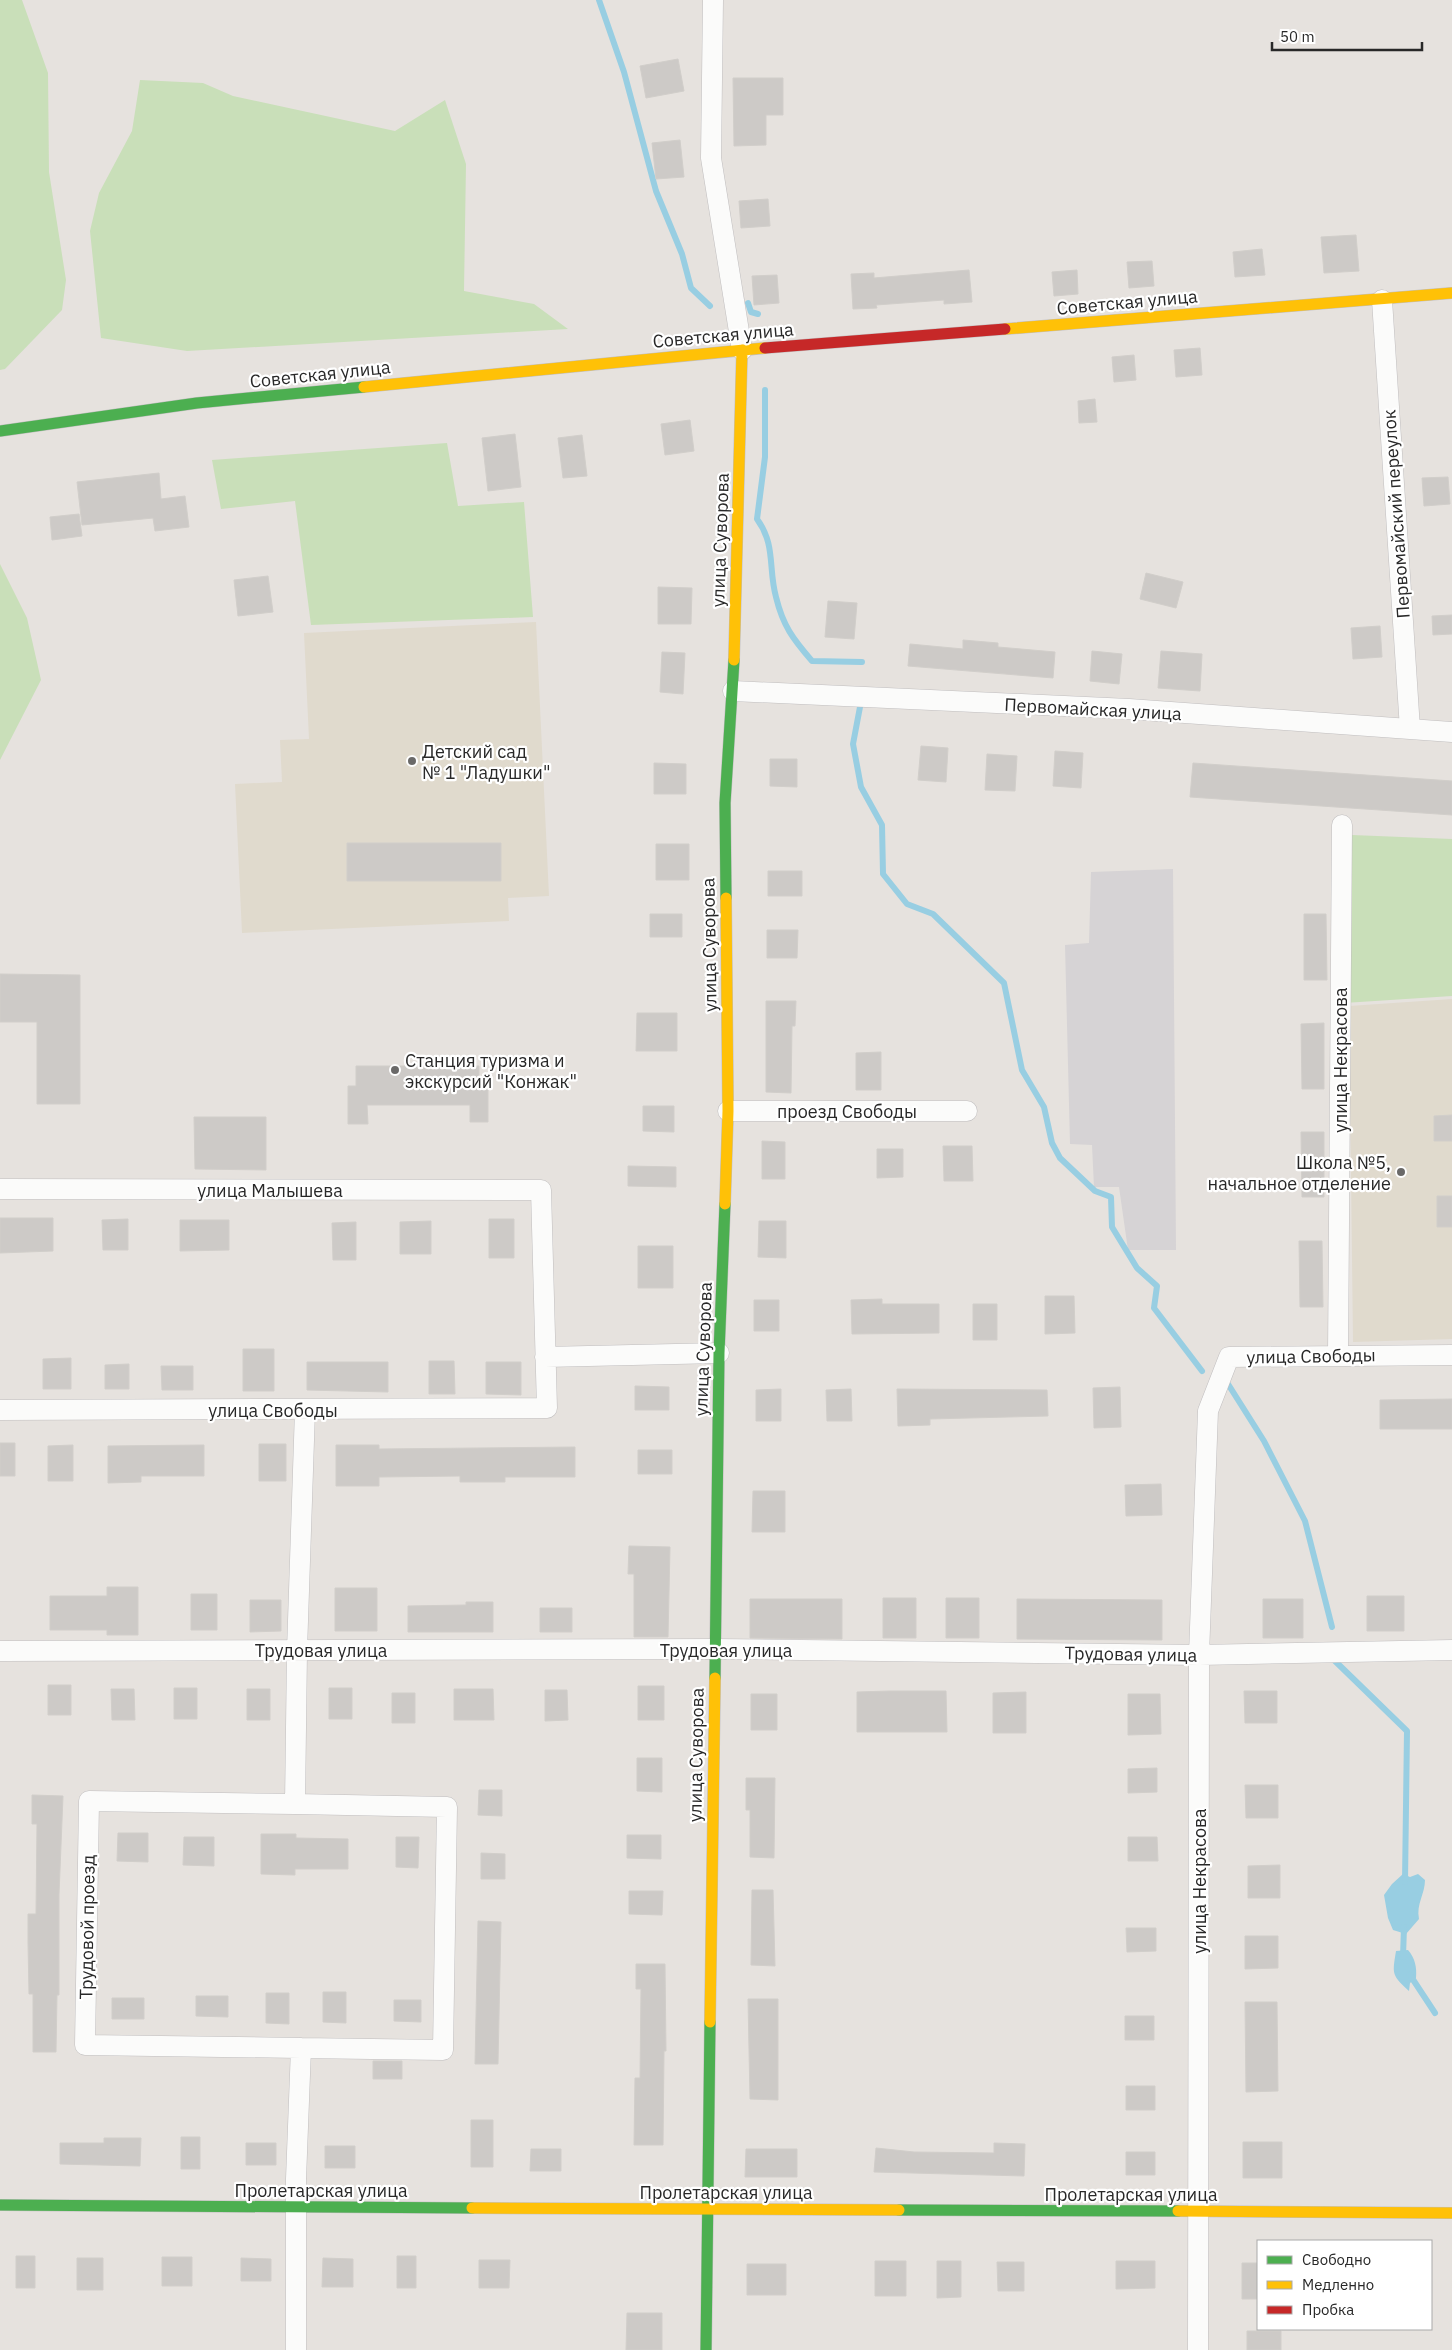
<svg xmlns="http://www.w3.org/2000/svg" width="1452" height="2350" font-family="'IBM Plex Sans',sans-serif">
	<style>
		.industrial { fill: #d6d3d5 }
		.education { fill: #e0dacd }
		.green { fill: #c9dfb9 }
		.water { fill: #98cee2 }
		.lines { fill: none; stroke-linecap: round; stroke-linejoin: round }
		.stream { stroke: #98cee2; stroke-width: 6 }
		.building { fill: #cdcac7; stroke: #d1ceca }
		.street-casing { stroke: #c0bebf; stroke-width: 21 }
		.fast-casing { stroke: #c0bebf; stroke-width: 12 }
		.slow-casing { stroke: #c0bebf; stroke-width: 12 }
		.jam-casing { stroke: #c0bebf; stroke-width: 12 }
		.street { stroke: #fbfbfa; stroke-width: 20 }
		.fast { stroke: #4caf50; stroke-width: 11 }
		.slow { stroke: #ffc107; stroke-width: 11 }
		.jam { stroke: #c62828; stroke-width: 11 }
		.poi-dot { fill: #6a6968; stroke: #fff; stroke-width: 2 }
		.labels { text-anchor: middle; dominant-baseline: central; stroke-width: 4.5; stroke-linejoin: round; paint-order: stroke }
		.street-label { font-size: 18px; fill: #282828; stroke: #fff }
		.poi-label { font-size: 18px; fill: #282828; stroke: #fff; text-anchor: start }
	</style>
	<rect width="100%" height="100%" fill="#e6e2de"/>
	<path class="industrial" d="M1173,869L1176,1250H1128L1119,1187H1094L1092,1145L1070,1144L1065,945L1089,943L1091,872Z"/>
	<path class="education" d="M536,622L549,896L508,898L509,921L242,933L235,784L282,782L280,740L309,739L304,633Z
		M1452,999V1339L1353,1342L1349,1006Z"/>
	<path class="green" d="M0,0H22L48,73L49,172L66,280L62,310L5,369L0,370Z
		M140,80L203,83L233,96L395,131L445,100L466,164L464,291L534,304L568,329L187,351L101,338L90,231L99,193L132,131Z
		M447,443L458,506L524,502L533,617L311,625L295,501L221,509L212,460Z
		M0,564L27,618L41,680L0,760Z
		M1352,835L1452,839V996L1344,1003Z"/>
	<path class="water" d="M1403,1874L1410,1877L1418,1874L1425,1880C1425,1894 1416,1904 1419,1919L1406,1934L1393,1930L1388,1918L1384,1895L1392,1884Z
		M1408,1950C1415,1958 1417,1967 1416,1978L1410,1983L1409,1991C1392,1975 1392,1975 1396,1951Z"/>
	<g class="lines">
		<path class="stream" d="M599,0L624,72L656,191L682,254L691,288L710,306
			M748,303L751,312L758,314
			M765,390V457L757,519C776,545 768,568 776,597C783,626 793,639 812,661L862,662
			M860,707L853,744L861,787L882,825L883,874L907,904L933,914L1004,983L1022,1070L1044,1107L1052,1143L1060,1158L1095,1191L1111,1197L1112,1227L1137,1268L1157,1286L1154,1308L1202,1371
			M1228,1384L1264,1441L1305,1521L1332,1627
			M1335,1661L1407,1731L1405,1882
			M1403,1957L1404,1927
			M1410,1975L1435,2013"/>
	</g>
	<path class="building" d="M678,59L684,91L646,98L640,66Z
		M733,78H783V115H766V145L734,146Z
		M680,140L684,177L656,179L652,143Z
		M768,199L770,226L741,228L739,201Z
		M1356,235L1359,271L1324,273L1321,237Z
		M1262,249L1265,275L1235,277L1233,252Z
		M1152,261L1154,286L1129,288L1127,262Z
		M969,270L972,302L944,304V300L876,305L877,308L853,309L851,274L874,273V278Z
		M1077,270L1078,294L1054,296L1052,272Z
		M777,275L779,303L754,305L752,276Z
		M1200,348L1202,375L1176,377L1174,350Z
		M1134,355L1136,380L1114,382L1112,357Z
		M1095,399L1097,422L1079,423L1078,401Z
		M690,420L694,451L665,455L661,424Z
		M515,434L521,487L488,491L482,438Z
		M582,435L587,476L563,478L558,438Z
		M159,473L161,499L185,496L189,527L155,531L153,518L82,525L77,482Z
		M1448,477L1450,504L1424,506L1422,478Z
		M79,514L82,536L52,540L50,517Z
		M1146,573L1183,582L1176,608L1140,599Z
		M268,576L273,612L238,616L234,580Z
		M658,587L692,588L691,624H658Z
		M828,601L857,603L854,639L825,637Z
		M1452,615V634L1433,635L1432,616Z
		M1380,626L1382,657L1353,659L1351,628Z
		M963,640L998,643V647L1055,652L1053,678L908,666L910,644L963,649Z
		M1092,651L1122,654L1119,684L1090,681Z
		M1161,651L1202,654L1200,691L1158,688Z
		M662,652L685,653L683,694L660,692Z
		M921,746L948,748L946,782L918,780Z
		M1055,751L1083,753L1081,788L1053,786Z
		M987,754L1017,756L1015,791L985,790Z
		M770,759H797V787L770,786Z
		M654,763L686,764V794H654Z
		M1193,763L1452,781V815L1190,797Z
		M347,843H501V881H347Z
		M656,844H689V880H656Z
		M768,871H802V896H768Z
		M650,914H682V937H650Z
		M1304,914H1326L1327,980H1304Z
		M767,930H798L797,958H767Z
		M0,974L80,975V1104H37V1022H0Z
		M766,1001H796L795,1026H792L791,1093L766,1092Z
		M637,1013H677V1051H636Z
		M1324,1023V1089H1302L1301,1024Z
		M881,1052V1090H856V1053Z
		M356,1066H479V1086H488V1122H470V1105H367L368,1124H348V1086H356Z
		M643,1106H674V1132L643,1131Z
		M1452,1115V1141H1434V1116Z
		M194,1117H266V1170L195,1169Z
		M1301,1132H1324V1197H1302Z
		M762,1141L785,1142V1179H762Z
		M943,1146H972L973,1181H944Z
		M877,1149H903V1177L877,1178Z
		M628,1166L676,1167V1187L628,1186Z
		M1437,1196H1452V1227H1437Z
		M0,1218H53V1251L0,1253Z
		M128,1219V1250H103L102,1220Z
		M489,1219H514V1258H489Z
		M180,1220H229V1250L180,1251Z
		M431,1221V1254H400V1222Z
		M759,1221H786V1258L758,1257Z
		M356,1222V1260H333L332,1223Z
		M1299,1241H1322L1323,1307H1300Z
		M638,1246H673V1288H638Z
		M1045,1296H1074L1075,1333L1045,1334Z
		M882,1299V1304H939V1333L852,1334L851,1300Z
		M754,1300H779V1331H754Z
		M973,1304H997V1340H973Z
		M243,1349H274V1391H243Z
		M71,1358V1389H43V1359Z
		M429,1361H454L455,1394H429Z
		M307,1362H388V1392L307,1390Z
		M486,1362H521V1395L486,1394Z
		M129,1364V1389H105V1365Z
		M161,1366H193V1390H162Z
		M635,1386L669,1387V1410H635Z
		M1120,1387L1121,1427L1094,1428L1093,1388Z
		M781,1389V1421H756V1390Z
		M851,1389L852,1421H827L826,1390Z
		M897,1389L1047,1390L1048,1416L930,1419V1425L898,1426Z
		M1452,1399V1429H1380V1400Z
		M0,1443H15V1476H0Z
		M259,1444H286V1481H259Z
		M73,1445V1481H48V1446Z
		M204,1445V1476H141V1482L108,1483V1446Z
		M336,1445H379V1449L575,1447V1477H505V1482H460V1476L379,1477V1486H336Z
		M638,1450H672V1474H638Z
		M1161,1484L1162,1515L1126,1516L1125,1485Z
		M753,1491H785V1532H752Z
		M629,1546L670,1547L668,1637H634V1574H628Z
		M107,1587H138V1635H107V1630H50V1596H107Z
		M335,1588H377V1631H335Z
		M191,1594H217V1630H191Z
		M1367,1596H1404V1631H1367Z
		M883,1598H916V1638H883Z
		M946,1598H979V1638H946Z
		M750,1599H842V1639L750,1638Z
		M1017,1599L1162,1600V1640L1017,1639Z
		M1263,1599H1303V1638H1263Z
		M250,1600H281V1631L250,1632Z
		M466,1602H493V1632H408V1606L466,1605Z
		M540,1608H572V1632H540Z
		M48,1685H71V1715H48Z
		M638,1686H664V1720H638Z
		M174,1688H197V1719H174Z
		M329,1688H352V1719H329Z
		M111,1689H134L135,1720H112Z
		M247,1689H270V1720H247Z
		M454,1689H493L494,1720H454Z
		M545,1690H567L568,1720L545,1721Z
		M890,1691H946L947,1732H857V1692Z
		M1244,1691H1277V1723H1245Z
		M1026,1692V1733H993V1693Z
		M392,1693H415V1723H392Z
		M751,1694H777V1730H751Z
		M1128,1694H1160L1161,1734L1128,1735Z
		M637,1758H662V1792L637,1791Z
		M1157,1768V1792L1128,1793V1769Z
		M746,1778H775L774,1858L750,1857V1810H746Z
		M1245,1785H1278V1818H1246Z
		M479,1790H502V1816L478,1815Z
		M32,1795L63,1796L59,1894V1995H57L56,2052H33V1994H29L28,1942V1914H36L37,1824H32Z
		M118,1833H148V1862L117,1861Z
		M261,1834H296V1838L348,1839V1869H295V1875L261,1874Z
		M627,1835H661V1859L627,1858Z
		M184,1837H214V1866L183,1865Z
		M396,1837H419L418,1868L396,1867Z
		M1128,1837H1157L1158,1861H1128Z
		M481,1853L505,1854V1879H481Z
		M1280,1865V1898H1248V1866Z
		M752,1890H773L775,1966L751,1965Z
		M629,1891H663L662,1915L629,1914Z
		M478,1921L501,1922L498,2064H475Z
		M1126,1928H1156V1951L1127,1952Z
		M1245,1936H1278V1968L1245,1969Z
		M636,1964H665L666,2051H664L663,2145H634L635,2078H640L641,1989H636Z
		M323,1992H346V2023L323,2022Z
		M266,1993H289V2024L266,2023Z
		M196,1996H228V2017L196,2016Z
		M112,1998H144V2019H112Z
		M748,1999H778V2100L750,2099Z
		M394,2000H421V2022L394,2021Z
		M1245,2002H1277L1278,2091L1246,2092Z
		M1125,2016H1154V2040H1125Z
		M373,2061H402V2079H373Z
		M1126,2086H1155V2110H1126Z
		M471,2120H493V2167H471Z
		M181,2137H200V2169H181Z
		M104,2138H141L140,2166L60,2164V2143H104Z
		M1243,2142H1282V2178H1243Z
		M246,2143H276V2165H246Z
		M994,2143L1025,2144L1024,2176L874,2172L876,2148L914,2152L994,2153Z
		M325,2146H355V2168H325Z
		M531,2149H561V2171H530Z
		M746,2149H797V2177H745Z
		M1126,2152H1155V2175H1126Z
		M16,2256H35V2288H16Z
		M397,2256H416V2288H397Z
		M162,2257H192V2286H162Z
		M77,2258H103V2290H77Z
		M241,2258L271,2259V2281H241Z
		M323,2258L353,2259V2287H322Z
		M479,2260H510L509,2288H479Z
		M875,2261H906V2296H875Z
		M937,2261H961V2297L937,2298Z
		M1116,2261H1155V2288L1116,2289Z
		M997,2262H1024V2291H998Z
		M1242,2263H1258V2299H1242Z
		M747,2264H786V2295H747Z
		M627,2313H662V2350H626Z
		M1247,2331H1281V2350H1247Z"/>
	<g class="lines">
		<g class="street-casing">
			<path id="street" d="M713,0L711,158L742,350
				M1382,300L1410,729
				M733,691L1129,709L1452,732
				M728,1111H967
				M0,1189L541,1190L547,1408L0,1410
				M1338,1356L1342,825
				M545,1357L719,1353
				M0,1651L715,1649L1199,1655L1452,1650
				M295,1804L447,1807L443,2050L301,2048
				M296,2350V2179L301,2048L85,2045L89,1801L295,1804L297,1651L305,1410
				M1198,2350L1199,1655L1208,1411L1229,1357L1452,1355"/>
		</g>
		<g class="fast-casing">
			<path id="fast" d="M0,431L197,403L364,387
				M726,898L725,803L734,660
				M715,1678L719,1353L725,1204
				M0,2205L472,2208
				M899,2210L1178,2211
				M706,2350L710,2022"/>
		</g>
		<g class="slow-casing">
			<path id="slow" d="M1005,329L1452,293
				M364,387L765,348
				M734,660L742,350
				M725,1204L728,1111L726,898
				M710,2022L715,1678
				M472,2208L899,2210
				M1178,2211L1452,2213"/>
		</g>
		<g class="jam-casing">
			<path id="jam" d="M765,348L1005,329"/>
		</g>
		<use href="#street" class="street"/>
		<use href="#fast" class="fast"/>
		<use href="#slow" class="slow"/>
		<use href="#jam" class="jam"/>
	</g>
	<g class="poi-dot">
		<circle cx="412" cy="761" r="5"/>
		<circle cx="395" cy="1070" r="5"/>
		<circle cx="1401" cy="1172" r="5"/>
	</g>
	<g class="labels">
		<g class="street-label">
			<text transform="translate(1127 302) rotate(-5)">Советская улица</text>
			<text transform="translate(723 335) rotate(-5)">Советская улица</text>
			<text transform="translate(320 374) rotate(-6)">Советская улица</text>
			<text transform="translate(1396 514) rotate(-94)">Первомайский переулок</text>
			<text transform="translate(720 540) rotate(-88)">улица Суворова</text>
			<text transform="translate(1093 709) rotate(3)">Первомайская улица</text>
			<text transform="translate(709 945) rotate(-91)">улица Суворова</text>
			<text transform="translate(1340 1060) rotate(-90)">улица Некрасова</text>
			<text x="847" y="1111">проезд Свободы</text>
			<text x="270" y="1190">улица Малышева</text>
			<text transform="translate(703 1349) rotate(-88)">улица Суворова</text>
			<text transform="translate(1311 1356) rotate(-1)">улица Свободы</text>
			<text x="273" y="1410">улица Свободы</text>
			<text x="321" y="1650">Трудовая улица</text>
			<text x="726" y="1650">Трудовая улица</text>
			<text transform="translate(1131 1654) rotate(1)">Трудовая улица</text>
			<text transform="translate(696 1755) rotate(-89)">улица Суворова</text>
			<text transform="translate(1199 1881) rotate(-90)">улица Некрасова</text>
			<text transform="translate(87 1927) rotate(-89)">Трудовой проезд</text>
			<text x="321" y="2190">Пролетарская улица</text>
			<text x="726" y="2192">Пролетарская улица</text>
			<text x="1131" y="2194">Пролетарская улица</text>
		</g>
		<g class="poi-label">
			<text x="422" y="751">Детский сад<tspan x="422" dy="21">№ 1 "Ладушки"</tspan></text>
			<text x="405" y="1060">Станция туризма и<tspan x="405" dy="21">экскурсий "Конжак"</tspan></text>
			<text x="1391" y="1162" text-anchor="end">Школа №5,<tspan x="1391" dy="21">начальное отделение</tspan></text>
		</g>
	</g>
	<rect x="1257" y="2240" width="175" height="90" fill="#ffffff" stroke="#a9a9a9"/>
	<rect x="1267" y="2256" width="25" height="8" fill="#4caf50" stroke="#a9a9a9"/>
	<text x="1302" y="2265" font-size="15" fill="#282828">Свободно</text>
	<rect x="1267" y="2281" width="25" height="8" fill="#ffc107" stroke="#a9a9a9"/>
	<text x="1302" y="2290" font-size="15" fill="#282828">Медленно</text>
	<rect x="1267" y="2306" width="25" height="8" fill="#c62828" stroke="#a9a9a9"/>
	<text x="1302" y="2315" font-size="15" fill="#282828">Пробка</text>
	<path d="M1272 42v8h150v-8" fill="none" stroke="#282828" stroke-width="2.5"/>
	<text x="1280" y="42" font-size="15" fill="#282828" stroke="#ffffff" stroke-width="4" paint-order="stroke">50 m</text>
</svg>
